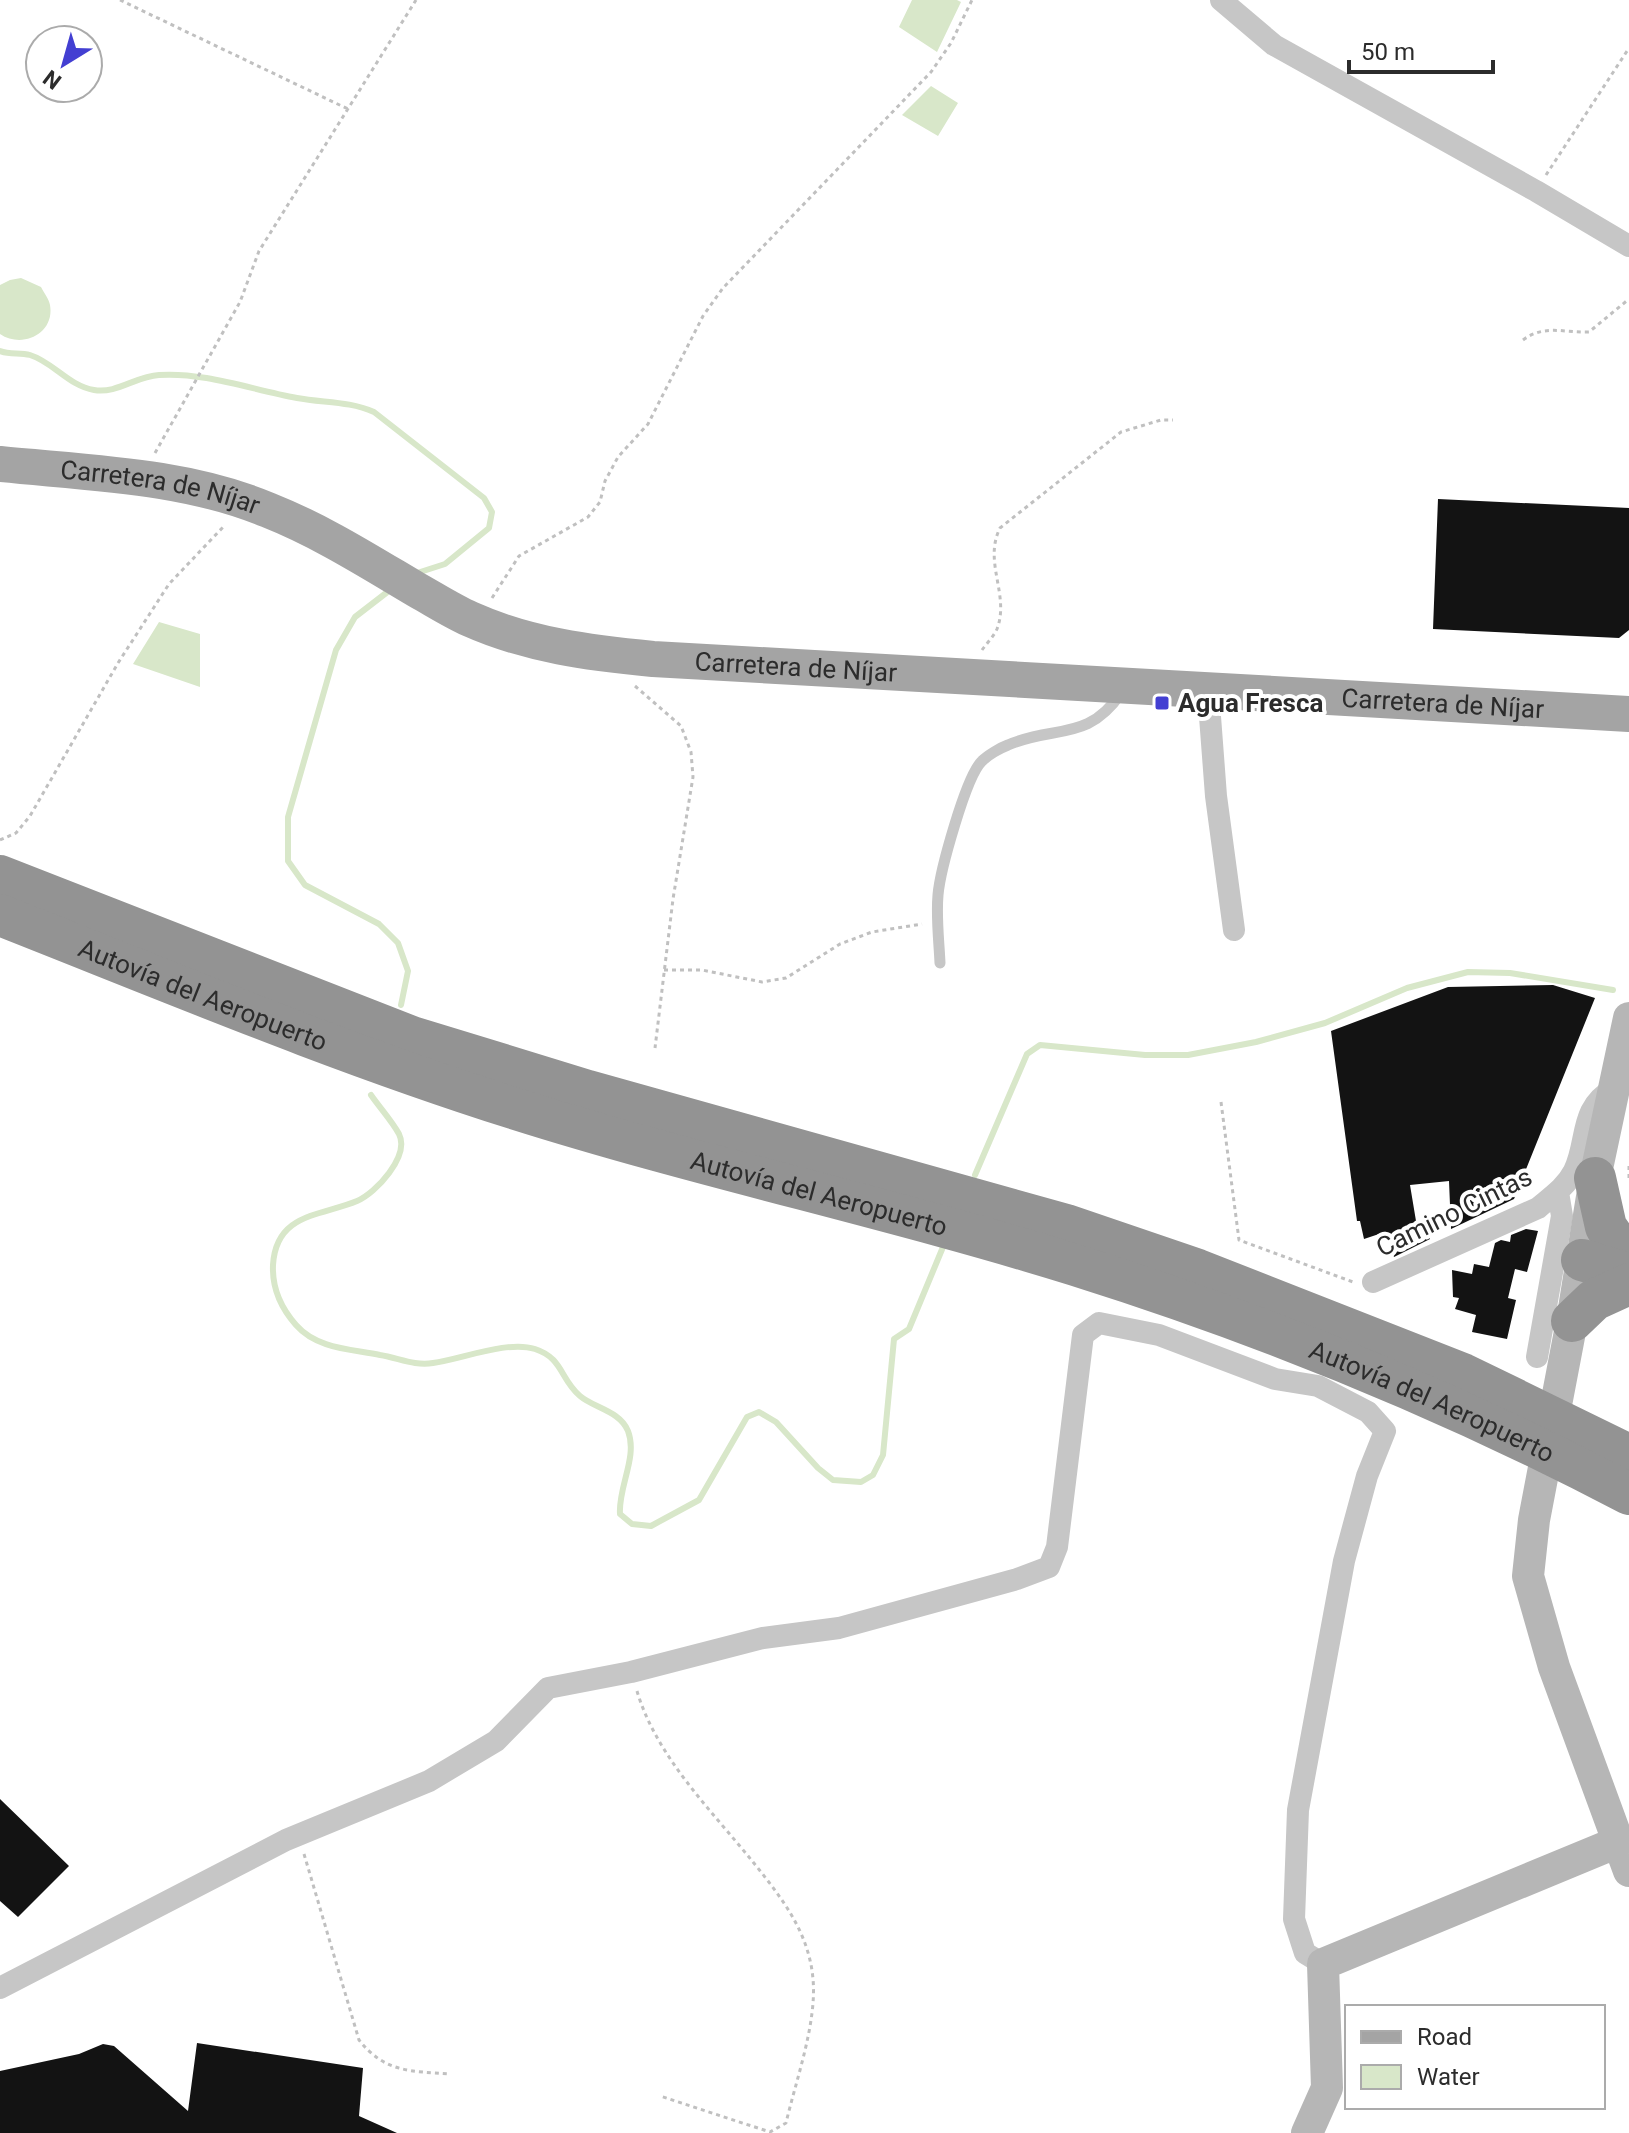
<svg xmlns="http://www.w3.org/2000/svg" width="1629" height="2133" font-family="Roboto,sans-serif">
	<style>
		.water { fill: #d8e7c9 }
		.lines { fill: none; stroke-linecap: round; stroke-linejoin: round }
		.stream { stroke: #d8e7c9; stroke-width: 6 }
		.building { fill: #131313 }
		.path { stroke: #c0c0c0; stroke-width: 3; stroke-dasharray: 4 4; stroke-linecap: butt }
		.lane { stroke: #c6c6c6; stroke-width: 11 }
		.street { stroke: #c6c6c6; stroke-width: 22 }
		.secondary { stroke: #b6b6b6; stroke-width: 32 }
		.primary { stroke: #a4a4a4; stroke-width: 36 }
		.highway { stroke: #939393; stroke-width: 42 }
		.poi-dot { fill: #433fd2; stroke: #fff; stroke-width: 3 }
		.labels { text-anchor: middle; dominant-baseline: central; stroke-width: 8; stroke-linejoin: round; paint-order: stroke }
		.street-label { font-size: 26px; fill: #2c2c2c; stroke: #fff }
		.poi-label { font-size: 26px; font-weight: bold; fill: #2c2c2c; stroke: #fff; text-anchor: start }
	</style>
	<rect width="100%" height="100%" fill="#fff"/>
	<path class="water" d="M912,0H957L961,2L937,52L899,27Z
		M931,86L958,103L938,136L902,115Z
		M21,278L41,287C44,293 49,299 50,305C55,334 22,349 0,334V285L10,280Z
		M159,622L200,634V687L133,664Z"/>
	<g class="lines">
		<path class="stream" d="M0,351C10,355 20,352 30,355C53,362 69,386 94,390C117,394 136,376 159,375C205,372 252,390 297,398C324,403 349,401 374,412L484,498L492,512L489,528L445,564L414,574
			M390,590L355,617L336,650L288,817V861L305,885L379,924L398,943L408,971L401,1005
			M371,1095C380,1108 392,1121 399,1134C410,1156 376,1193 357,1201C321,1216 276,1213 273,1265C272,1288 281,1308 296,1325C317,1349 351,1349 380,1355C399,1358 414,1366 433,1363C462,1359 508,1340 535,1349C563,1358 560,1379 580,1396C594,1408 620,1411 628,1431C638,1457 618,1487 620,1514L632,1524L651,1526L699,1500L747,1417L759,1412L776,1422L818,1468L833,1480L861,1482L873,1475L883,1455L894,1339L909,1329L943,1247
			M975,1175L1027,1054L1040,1045L1145,1055H1188L1256,1042L1325,1023L1407,988L1468,972L1510,973L1613,990"/>
	</g>
	<path class="building" d="M1438,499L1629,508V630L1619,638L1433,629Z
		M1553,985L1595,998L1514,1199L1451,1229L1449,1181L1410,1185L1417,1227L1425,1224L1430,1239L1394,1257L1385,1232L1364,1239L1360,1221H1357L1331,1031L1448,987Z
		M1526,1229L1538,1231L1527,1272L1515,1269L1508,1298L1516,1300L1507,1339L1472,1332L1476,1315L1455,1309L1459,1298L1453,1297L1452,1270L1472,1274L1474,1264L1489,1267L1495,1243L1501,1240L1510,1242L1511,1235Z
		M0,1799L69,1866L18,1917L0,1901Z
		M197,2043L363,2068L359,2116L397,2133H0V2071L79,2054L103,2044L114,2046L188,2111Z"/>
	<g class="lines">
		<path class="path" d="M120,0L348,109
			M1546,175L1629,48
			M1523,340C1544,324 1565,333 1589,332L1629,299
			M155,453L240,302L259,251L416,0
			M492,598L519,556L588,517L600,502L605,481L618,457L648,424L703,316L723,288L931,72L951,43L972,0
			M982,650C987,643 994,636 997,629C1010,595 983,562 1000,528L1121,432L1161,420H1173
			M635,686L681,726L691,752L693,777L673,899L655,1048
			M0,840L16,833L30,816L118,663L169,584L225,525
			M664,970H702L762,982L786,978L840,944L872,932L922,924
			M1221,1102L1239,1240L1353,1282
			M1629,1166V1178
			M637,1691C656,1756 711,1810 753,1862C781,1897 809,1932 813,1979C817,2023 796,2080 786,2123L770,2132L660,2096
			M304,1854L359,2040C385,2073 411,2071 450,2074"/>
		<path class="lane" d="M940,963C939,941 936,917 938,895C940,871 966,776 982,761C988,755 1000,748 1008,745C1054,725 1088,742 1121,693"/>
		<path class="street" d="M1221,0L1274,45L1536,191L1629,246
			M1208,690L1216,796L1234,930
			M1373,1282L1538,1208C1551,1197 1566,1187 1574,1171C1589,1140 1578,1109 1614,1088
			M1537,1357L1562,1216L1558,1192
			M0,1988L286,1840L429,1781L496,1741L548,1688L631,1672L763,1638L839,1628L1017,1579L1049,1567L1057,1547L1083,1335L1099,1323L1159,1335L1275,1379L1318,1386L1368,1412L1385,1431L1367,1476L1344,1561L1298,1810L1294,1919L1305,1953L1323,1964"/>
		<path class="secondary" d="M1629,1018L1595,1178L1572,1321L1534,1520L1528,1576L1554,1667L1629,1871
			M1307,2133L1327,2088L1323,1964L1618,1842"/>
		<path class="primary" id="s1" d="M0,464C89,473 184,475 268,510C321,531 368,561 417,590C435,600 452,611 470,619C528,645 590,653 653,659L1629,714"/>
		<g class="highway">
			<path d="M0,876L412,1037L588,1091L1066,1225L1198,1270L1463,1374L1629,1455"/>
			<path id="s2" d="M0,915C170,982 339,1053 513,1108C699,1167 889,1207 1075,1265C1266,1325 1452,1401 1629,1494"/>
			<path d="M1595,1178L1606,1227L1629,1260"/>
			<path d="M1582,1260L1629,1274"/>
			<path d="M1572,1321L1594,1300L1629,1284"/>
		</g>
	</g>
	<rect class="poi-dot" x="1154" y="695" width="16" height="16" rx="4"/>
	<g class="labels">
		<g class="street-label">
			<text stroke="none"><textPath href="#s1" startOffset="162">Carretera de Níjar</textPath></text>
			<text stroke="none"><textPath href="#s1" startOffset="834">Carretera de Níjar</textPath></text>
			<text stroke="none"><textPath href="#s1" startOffset="1482">Carretera de Níjar</textPath></text>
			<text stroke="none"><textPath href="#s2" startOffset="218">Autovía del Aeropuerto</textPath></text>
			<text stroke="none"><textPath href="#s2" startOffset="866">Autovía del Aeropuerto</textPath></text>
			<text transform="translate(1454 1212) rotate(-26)">Camino Cintas</text>
			<text stroke="none"><textPath href="#s2" startOffset="1514">Autovía del Aeropuerto</textPath></text>
		</g>
		<g class="poi-label">
			<text x="1178" y="703">Agua Fresca</text>
		</g>
	</g>
	<rect x="1345" y="2005" width="260" height="104" fill="#ffffff" stroke="#ababab" stroke-width="2"/>
	<rect x="1361" y="2031" width="40" height="12" fill="#a4a4a4" stroke="#ababab" stroke-width="2"/>
	<text x="1417" y="2045" font-size="24" fill="#2c2c2c">Road</text>
	<rect x="1361" y="2065" width="40" height="24" fill="#d8e7c9" stroke="#ababab" stroke-width="2"/>
	<text x="1417" y="2085" font-size="24" fill="#2c2c2c">Water</text>
	<g transform="translate(64 64) rotate(217)"><circle r="38" fill="#ffffff" stroke="#ababab" stroke-width="2"/>
	<path d="M0-6L14 30L0 20L-14 30Z" fill="#433fd2"/>
	<text y="-12" font-size="22" font-weight="bold" text-anchor="middle" fill="#2c2c2c">N</text>
	</g>
	<path d="M1349 60v12h144v-12" fill="none" stroke="#2c2c2c" stroke-width="4"/>
	<text x="1361" y="60" font-size="24" fill="#2c2c2c" stroke="#ffffff" stroke-width="6" paint-order="stroke">50 m</text>
</svg>
